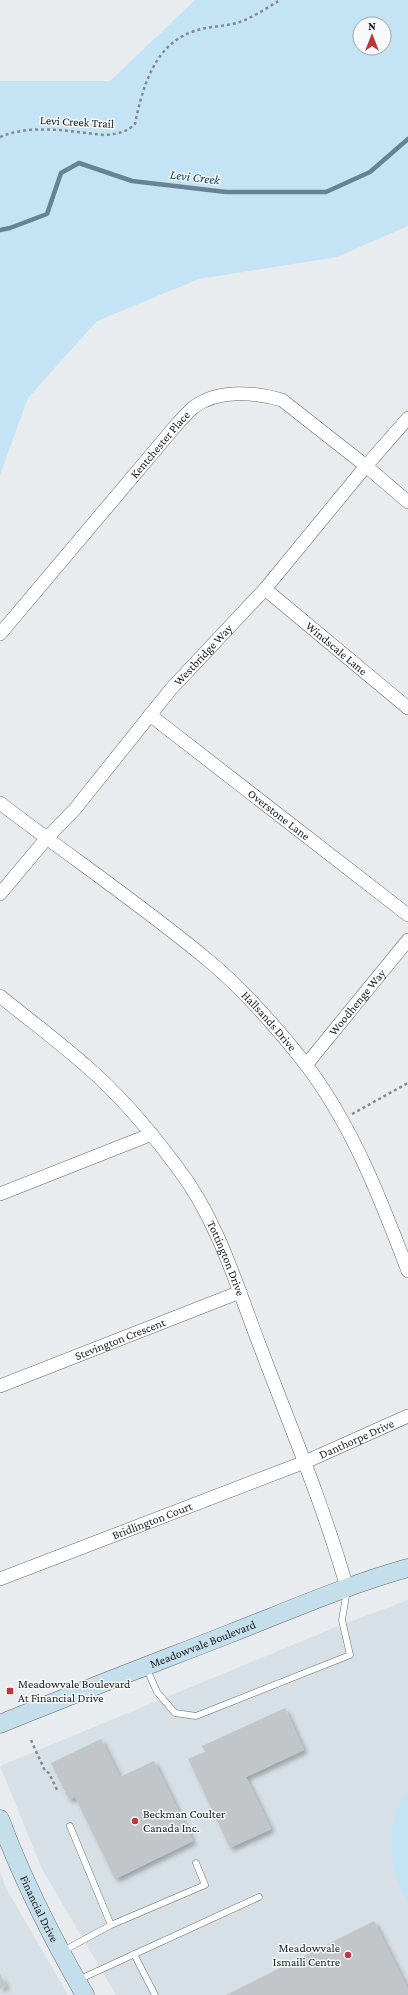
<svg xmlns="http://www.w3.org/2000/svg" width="408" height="1995" font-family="'Crimson Pro',serif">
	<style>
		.built { fill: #d6e0e6 }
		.green { fill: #c4e4f6; fill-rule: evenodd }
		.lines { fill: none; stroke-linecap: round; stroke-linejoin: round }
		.stream { stroke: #688291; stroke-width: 4.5 }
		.building { fill: #c3c6c8; filter: url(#shadow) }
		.lane-casing { stroke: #66696a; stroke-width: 7 }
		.street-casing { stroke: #66696a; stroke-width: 14 }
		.secondary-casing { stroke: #66696a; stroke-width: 19 }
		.path { stroke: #87898b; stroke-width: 2.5; stroke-dasharray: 3 3; stroke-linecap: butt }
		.lane { stroke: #fff; stroke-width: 6 }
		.street { stroke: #fff; stroke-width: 13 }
		.secondary { stroke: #c4deeb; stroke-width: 18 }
		.poi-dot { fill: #c2333b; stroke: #f6fafb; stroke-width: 1.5 }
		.labels { text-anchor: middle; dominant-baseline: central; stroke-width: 3; stroke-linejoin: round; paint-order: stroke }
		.street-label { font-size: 12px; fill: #1a1b1c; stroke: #f6fafb }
		.poi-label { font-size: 12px; fill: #1a1b1c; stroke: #f6fafb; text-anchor: start }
		.water-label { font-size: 13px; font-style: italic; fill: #0e4158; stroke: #f6fafb }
	</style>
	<defs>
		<filter id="shadow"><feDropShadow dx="3.5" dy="3.5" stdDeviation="2" flood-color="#0004"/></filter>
	</defs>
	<rect width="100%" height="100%" fill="#e9ecee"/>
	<path class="built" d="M408,1600V1995H116L42,1869L0,1766L336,1627Z
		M0,1871L6,1888L68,1995H0Z"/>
	<path class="green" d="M195,0H408V226L337,257L199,279L97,321L28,398L0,475V81H110ZM360,24H384V48H360Z
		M408,1791V1902C404,1894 399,1885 396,1877C387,1850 390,1813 408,1791Z"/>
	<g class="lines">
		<path class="stream" d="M0,230L10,228L47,214L61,173L79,163L132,181L226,192H326L370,172L408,139"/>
	</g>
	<path class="building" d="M285,1708L304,1750L246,1777L271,1829L230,1848L188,1759L205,1752L202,1746Z
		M101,1739L120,1777L154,1761L193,1841L115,1879L75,1797L69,1800L51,1763Z
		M374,1921L408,1989V1995H226Z
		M0,1974L6,1986L0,1989Z"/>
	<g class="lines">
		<g class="lane-casing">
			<path id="lane" d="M146,1667L157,1692L175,1713L196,1716L350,1655L342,1620L347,1590
				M70,1826L111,1925
				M63,1951L111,1925L205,1885L196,1863
				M134,1954L155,1995
				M78,1980L259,1897"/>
		</g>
		<g class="street-casing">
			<g id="street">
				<path id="s1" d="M265,589L408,708"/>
				<path id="s2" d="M0,634L178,423C183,418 188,412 194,407C218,389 255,392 282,400L366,466L408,502"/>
				<path id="s3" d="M150,715L408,915"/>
				<path id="s4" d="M0,803C69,856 142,905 209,961C245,991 278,1029 307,1066C353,1127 381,1200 408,1271"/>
				<path id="s5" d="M0,894L46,839L75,809L171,689L265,589L366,466L408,418"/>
				<path id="s6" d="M0,996C28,1019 58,1041 85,1065C118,1093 151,1132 177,1167C218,1220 237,1287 261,1349C291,1428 324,1507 347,1588"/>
				<path id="s7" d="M306,1065L408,940"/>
				<path d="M0,1194L152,1134"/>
				<path id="s8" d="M0,1386L240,1292"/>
				<path id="s9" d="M0,1579L305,1462L408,1416"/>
			</g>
		</g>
		<g class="secondary-casing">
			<g id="secondary">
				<path id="s10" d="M0,1724C76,1693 152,1664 229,1634C288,1611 347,1585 408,1568"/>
				<path id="s11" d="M0,1819C23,1881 52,1938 85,1995"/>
			</g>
		</g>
		<path class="path" d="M0,137C33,123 70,132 105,135C117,134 127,132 135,124C142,89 154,45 192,32C206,26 222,27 237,23C252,18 267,8 280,0
			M352,1114L408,1083
			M31,1740L45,1771L49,1773L58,1792"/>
		<use href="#lane" class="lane"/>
		<use href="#street" class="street"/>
		<use href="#secondary" class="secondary"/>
	</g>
	<g class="poi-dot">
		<rect x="6" y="1687" width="8" height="8" rx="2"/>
		<circle cx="135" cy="1821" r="4"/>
		<circle cx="348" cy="1955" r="4"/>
	</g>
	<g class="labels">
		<g class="street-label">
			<text transform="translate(77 122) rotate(3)">Levi Creek Trail</text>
			<text stroke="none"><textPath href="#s2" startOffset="248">Kentchester Place</textPath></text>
			<text stroke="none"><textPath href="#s1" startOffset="93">Windscale Lane</textPath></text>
			<text stroke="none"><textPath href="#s5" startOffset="314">Westbridge Way</textPath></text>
			<text stroke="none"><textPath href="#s3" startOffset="163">Overstone Lane</textPath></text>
			<text stroke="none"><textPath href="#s7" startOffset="81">Woodhenge Way</textPath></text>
			<text stroke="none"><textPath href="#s4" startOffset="347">Hallsands Drive</textPath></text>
			<text stroke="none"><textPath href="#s6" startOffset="351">Tottington Drive</textPath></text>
			<text stroke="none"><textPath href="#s8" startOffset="129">Stevington Crescent</textPath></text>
			<text stroke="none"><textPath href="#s9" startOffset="383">Danthorpe Drive</textPath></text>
			<text stroke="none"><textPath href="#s9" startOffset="163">Bridlington Court</textPath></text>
			<text stroke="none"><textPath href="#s10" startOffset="218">Meadowvale Boulevard</textPath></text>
			<text stroke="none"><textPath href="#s11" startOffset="98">Financial Drive</textPath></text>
		</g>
		<g class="poi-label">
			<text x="18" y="1684">Meadowvale Boulevard<tspan x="18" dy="14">At Financial Drive</tspan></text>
			<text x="143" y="1814">Beckman Coulter<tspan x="143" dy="14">Canada Inc.</tspan></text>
			<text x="340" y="1948" text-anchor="end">Meadowvale<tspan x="340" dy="14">Ismaili Centre</tspan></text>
		</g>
		<g class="water-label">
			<text transform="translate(195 177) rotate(7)">Levi Creek</text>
		</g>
	</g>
	<g transform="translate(372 36)"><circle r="19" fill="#f6fafb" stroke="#9ea1a2"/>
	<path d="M0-3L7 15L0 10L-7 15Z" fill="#c2333b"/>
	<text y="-6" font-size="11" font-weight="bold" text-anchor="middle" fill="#1a1b1c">N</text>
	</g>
</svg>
